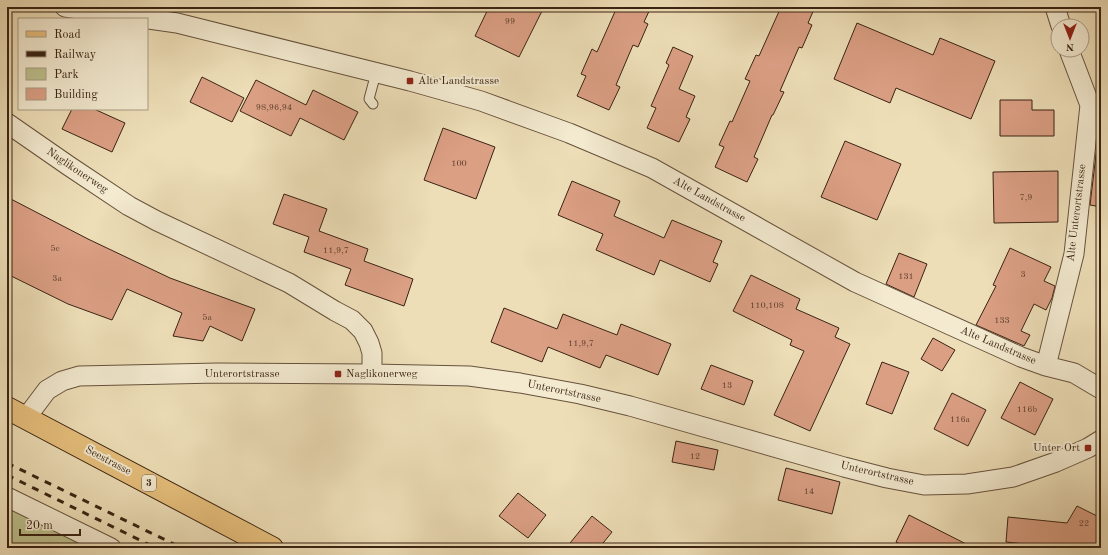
<svg xmlns="http://www.w3.org/2000/svg" width="1108" height="555" font-family="'Old Standard TT',serif">
	<style>
		.green { fill: #bcc08c; stroke: #7b7250 }
		.building { fill: #db9f84; stroke: #3a2313 }
		.lines { fill: none; stroke-linecap: round; stroke-linejoin: round }
		.service-casing { stroke: #67523c; stroke-width: 11 }
		.minor-casing { stroke: #67523c; stroke-width: 21 }
		.primary-casing { stroke: #3a2313; stroke-width: 24 }
		.service { stroke: #f3ead0; stroke-width: 9 }
		.minor { stroke: #f3ead0; stroke-width: 19 }
		.primary { stroke: #e6bf7c; stroke-width: 22 }
		.rail { stroke: #3a2313; stroke-width: 3; stroke-dasharray: 7 7; stroke-linecap: butt }
		.poi-dot { fill: #8f2418; stroke: #f3ead0; stroke-width: 1.5 }
		.labels { text-anchor: middle; dominant-baseline: central; stroke-width: 4; stroke-linejoin: round; paint-order: stroke }
		.number-label { font-size: 9px; fill: #62422f }
		.shield { fill: #f3ead0; stroke: #725f4c; stroke-width: 1 }
		.shield-label { font-size: 10px; font-weight: bold; fill: #3a2313 }
		.poi-label { font-size: 11px; fill: #3a2313; stroke: #f3ead0; text-anchor: start }
		.street-label { font-size: 11px; fill: #3a2313; stroke: #f3ead0 }
	</style>
	<rect width="100%" height="100%" fill="#eddeb7"/>
	<filter id="stains"><feTurbulence type="fractalNoise" baseFrequency=".005" numOctaves="4"/><feColorMatrix values="0 0 0 0 .2 0 0 0 0 .09 0 0 0 0 .02 0 0 0 .5 -.17"/></filter>
	<radialGradient id="worn" r=".72"><stop offset=".6" stop-color="#630" stop-opacity="0"/><stop offset="1" stop-color="#630" stop-opacity=".3"/></radialGradient>
	<path class="green" d="M7,497L111,548H7Z"/>
	<path class="building" d="M489,7H544L519,57L475,36Z
		M617,7H651L644,22L648,24L638,47L633,45L616,85L620,87L609,110L577,96L586,76L581,74L592,49L597,52Z
		M781,7H815L808,23L812,25L802,48L799,47L780,91L784,92L773,115H772L754,157L758,159L747,182L715,167L724,147L719,145L730,121L732,122L750,81L745,79L756,55L759,56Z
		M857,23L933,55L940,38L995,61L971,119L896,88L890,103L834,79Z
		M673,47L693,56L679,89L695,96L686,117L690,119L679,142L647,128L656,108L651,106L669,65L666,63Z
		M202,77L244,98L232,122L190,102Z
		M256,80L306,105L313,90L358,112L344,140L300,118L291,136L240,111Z
		M1000,100H1032V110H1054V136H1000Z
		M72,109H94L125,123L112,152L62,129Z
		M443,128L495,147L476,199L424,180Z
		M1098,138L1101,139V207L1090,205Z
		M845,141L901,164L877,220L821,197Z
		M1058,171V222L994,223L993,172Z
		M572,181L620,201L614,216L664,238L672,220L722,241L713,262L718,264L710,282L660,260L654,275L596,250L603,234L558,215Z
		M284,194L327,209L319,231L368,249L364,261L413,279L404,306L345,285L351,269L304,252L309,237L273,224Z
		M7,197L88,239L170,278L255,309L242,341L210,326L203,341L173,336L182,313L127,289L112,320L68,304L7,274Z
		M1010,248L1051,267L1044,281L1055,286L1052,298L1046,310L1034,304L1021,331L1030,335L1024,346L976,325L996,286L993,285Z
		M899,253L927,264L914,297L886,284Z
		M751,275L800,299L796,309L839,328L835,337L850,344L810,431L774,415L804,351L790,345L792,340L733,311Z
		M504,308L557,329L563,314L617,335L621,324L671,344L658,375L606,355L600,368L548,347L542,362L491,342Z
		M933,338L955,350L942,371L921,359Z
		M882,362L909,372L892,414L866,404Z
		M711,365L753,381L744,405L701,389Z
		M1020,382L1053,399L1035,435L1001,418Z
		M952,393L986,410L968,446L934,429Z
		M676,441L718,450L714,470L672,462Z
		M786,468L840,482L832,514L778,500Z
		M518,493L546,515L528,538L499,516Z
		M1077,506L1101,518V548H1053L1054,547L1006,542L1008,517L1067,523Z
		M909,515L974,548H908L896,542Z
		M592,516L612,532L599,548H566Z"/>
	<g class="lines">
		<g class="service-casing">
			<path id="service" d="M373,104L369,99L376,73"/>
		</g>
		<g class="minor-casing">
			<path id="minor" d="M65,7L177,23L410,81L481,101L569,133L652,168L855,282L1021,357L1046,366L1074,373L1101,389
				M1055,7L1061,26
				M1069,50L1090,105L1099,112
				M7,123L69,166L129,206L157,221L289,283L335,311L352,320L363,331L369,343L372,353V374
				M1046,366L1074,254L1090,105
				M26,418L47,390L62,381L79,376L218,373L372,374L469,376L520,383L580,394L630,406L844,467L887,478L924,485L967,484L1013,477L1056,462L1088,448L1101,440
				M7,497L111,548"/>
		</g>
		<g class="primary-casing">
			<path id="primary" d="M7,408L272,548"/>
		</g>
		<use href="#service" class="service"/>
		<use href="#minor" class="minor"/>
		<use href="#primary" class="primary"/>
		<path class="rail" d="M7,463L182,548
			M7,475L156,548"/>
	</g>
	<g class="poi-dot">
		<rect x="406" y="77" width="8" height="8" rx="2"/>
		<rect x="334" y="370" width="8" height="8" rx="2"/>
		<rect x="1084" y="444" width="8" height="8" rx="2"/>
	</g>
	<g class="labels">
		<g class="number-label">
			<text x="510" y="21">99</text>
			<text x="274" y="107">98,96,94</text>
			<text x="459" y="163">100</text>
			<text x="1026" y="197">7,9</text>
			<text x="55" y="248">5c</text>
			<text x="336" y="250">11,9,7</text>
			<text x="1023" y="274">3</text>
			<text x="906" y="276">131</text>
			<text x="57" y="278">3a</text>
			<text x="767" y="305">110,108</text>
			<text x="207" y="317">5a</text>
			<text x="1002" y="320">133</text>
			<text x="581" y="343">11,9,7</text>
			<text x="727" y="385">13</text>
			<text x="1027" y="409">116b</text>
			<text x="960" y="419">116a</text>
			<text x="695" y="456">12</text>
			<text x="809" y="491">14</text>
			<text x="1084" y="523">22</text>
		</g>
		<rect class="shield" x="142" y="475" width="14" height="16" rx="3"/>
		<g class="shield-label">
			<text x="149" y="483">3</text>
		</g>
		<g class="poi-label">
			<text x="418" y="81">Alte Landstrasse</text>
			<text x="346" y="374">Naglikonerweg</text>
			<text x="1080" y="448" text-anchor="end">Unter Ort</text>
		</g>
		<g class="street-label">
			<text transform="translate(77 171) rotate(34)">Naglikonerweg</text>
			<text transform="translate(709 200) rotate(29)">Alte Landstrasse</text>
			<text transform="translate(1077 213) rotate(-83)">Alte Unterortstrasse</text>
			<text transform="translate(998 346) rotate(23)">Alte Landstrasse</text>
			<text x="242" y="374">Unterortstrasse</text>
			<text transform="translate(564 392) rotate(12)">Unterortstrasse</text>
			<text transform="translate(108 461) rotate(28)">Seestrasse</text>
			<text transform="translate(877 474) rotate(13)">Unterortstrasse</text>
		</g>
	</g>
	<rect width="1108" height="555" fill="none" stroke="#eddeb7" stroke-width="24"/>
	<rect x="8" y="8" width="1092" height="539" fill="none" stroke="#3a2313" stroke-width="2"/>
	<rect x="12" y="12" width="1084" height="531" fill="none" stroke="#3a2313"/>
	<rect x="18" y="18" width="130" height="92" fill="#f3ead0" stroke="#a99a84"/>
	<rect x="26" y="31" width="20" height="6" fill="#e6bf7c" stroke="#a99a84"/>
	<text x="54" y="38" font-size="12" fill="#3a2313">Road</text>
	<rect x="26" y="51" width="20" height="6" fill="#3a2313" stroke="#a99a84"/>
	<text x="54" y="58" font-size="12" fill="#3a2313">Railway</text>
	<rect x="26" y="68" width="20" height="12" fill="#bcc08c" stroke="#a99a84"/>
	<text x="54" y="78" font-size="12" fill="#3a2313">Park</text>
	<rect x="26" y="88" width="20" height="12" fill="#db9f84" stroke="#a99a84"/>
	<text x="54" y="98" font-size="12" fill="#3a2313">Building</text>
	<g transform="translate(1070 38) rotate(180)"><circle r="19" fill="#f3ead0" stroke="#a99a84"/>
	<path d="M0-3L7 15L0 10L-7 15Z" fill="#8f2418"/>
	<text y="-6" font-size="11" font-weight="bold" text-anchor="middle" fill="#3a2313">N</text>
	</g>
	<path d="M20 529v6h60v-6" fill="none" stroke="#3a2313" stroke-width="2"/>
	<text x="26" y="529" font-size="12" fill="#3a2313" stroke="#f3ead0" stroke-width="3" paint-order="stroke">20 m</text>
	<rect width="100%" height="100%" filter="url(#stains)"/>
	<rect width="100%" height="100%" fill="url(#worn)"/>
</svg>
